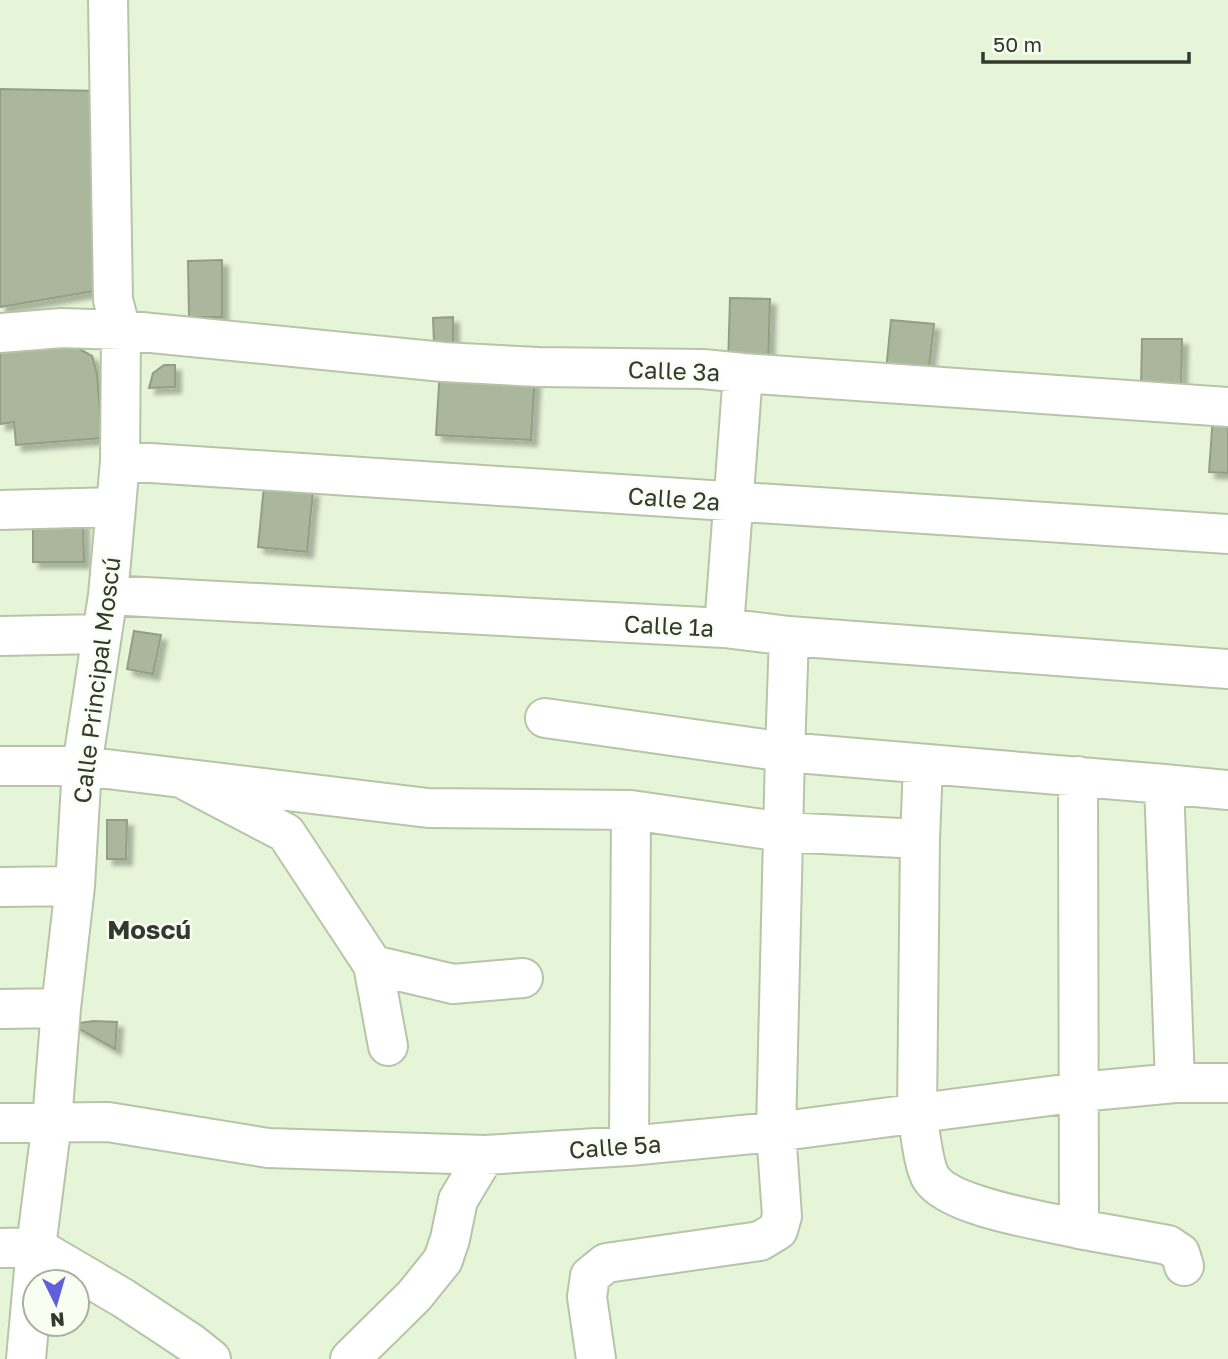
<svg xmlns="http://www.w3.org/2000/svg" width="1228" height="1359" font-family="'Golos Text',sans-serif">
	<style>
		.building { fill: #aab79c; stroke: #929f84; stroke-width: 2; filter: url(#shadow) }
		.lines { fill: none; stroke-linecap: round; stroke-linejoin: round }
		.minor-casing { stroke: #b6c4a8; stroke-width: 42 }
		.minor { stroke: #fff; stroke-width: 38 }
		.labels { text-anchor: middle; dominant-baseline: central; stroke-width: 5; stroke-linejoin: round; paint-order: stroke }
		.street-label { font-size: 24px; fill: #34392e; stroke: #f8fef2 }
		.neighbourhood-label { font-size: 26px; font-weight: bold; fill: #34392e; stroke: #f8fef2 }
	</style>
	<defs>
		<filter id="shadow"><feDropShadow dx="6" dy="6" stdDeviation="2" flood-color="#0004"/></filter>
	</defs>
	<rect width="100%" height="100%" fill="#e6f4d7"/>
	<path class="building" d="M0,89L99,91L100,290L0,307Z
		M222,260V317H189L188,261Z
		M730,298L770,299L768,367L728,365Z
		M453,317V342L434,343L433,318Z
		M891,320L934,324L928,376L886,371Z
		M1142,339H1182L1181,389L1141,388Z
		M72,345L92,356L97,374L102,438L16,445L14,422L0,424V346Z
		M164,365H175V387L149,388L153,373Z
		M440,368L535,373L531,440L436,435Z
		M1213,415L1228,416V473L1209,472Z
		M264,486L313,491L307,552L258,547Z
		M83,522L84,562H33V523Z
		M134,631L161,635L153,674L127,669Z
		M107,820H127L126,859H107Z
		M94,1021L117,1022L115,1049L71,1024Z"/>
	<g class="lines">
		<g class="minor-casing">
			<path id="minor" d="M0,333L62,328L121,330L443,362L538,367L703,369L743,373L1228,407
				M120,461L1228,534
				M0,510L116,507
				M108,595L724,628L789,636L1228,669
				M724,628L743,373
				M0,636L102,634
				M545,718L785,752L1164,784L1228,790
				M923,764L920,839L917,1113C920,1129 923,1165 931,1178C949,1207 1045,1221 1079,1229
				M0,766H82L181,778L286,833L373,965L388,1046
				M1078,776L1079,1229L1168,1245L1180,1253L1184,1266
				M181,778L428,808L631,810L783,832L920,839
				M1164,784L1175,1083
				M0,887L75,886
				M373,965L453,984L523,978
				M0,1009L61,1008
				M0,1123L108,1122L268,1148L485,1155L629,1146L783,1131L1080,1092L1175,1083H1228
				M629,1146L631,810
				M0,1248L36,1247L123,1298L191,1343L211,1359
				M26,1359L36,1247L52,1122L61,1008L75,886L82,766L108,595L116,507L120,461L121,330L113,300L108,0
				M350,1359L414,1296L443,1260L450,1239L458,1200L485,1155
				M596,1359L587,1297L590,1276L606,1263L760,1241L778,1230L782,1216L776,1132L785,752L789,636"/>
		</g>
		<use href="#minor" class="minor"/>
	</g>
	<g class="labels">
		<g class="street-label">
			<text transform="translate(674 370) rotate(2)">Calle 3ª</text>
			<text transform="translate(674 498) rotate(4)">Calle 2ª</text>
			<text transform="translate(669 625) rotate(3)">Calle 1ª</text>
			<text transform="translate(96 680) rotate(-83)">Calle Principal Moscú</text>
			<text transform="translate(615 1146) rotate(-4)">Calle 5ª</text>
		</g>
		<g class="neighbourhood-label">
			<text x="149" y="929">Moscú</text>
		</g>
	</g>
	<g transform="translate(56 1303) rotate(175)"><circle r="33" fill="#f8fef2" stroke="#aaafa4" stroke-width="2"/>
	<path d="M0-5L12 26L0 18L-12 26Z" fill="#6061da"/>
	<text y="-10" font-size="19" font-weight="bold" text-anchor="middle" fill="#34392e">N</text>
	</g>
	<path d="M983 52v10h206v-10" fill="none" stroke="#34392e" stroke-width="3.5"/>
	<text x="993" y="52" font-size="21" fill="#34392e" stroke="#f8fef2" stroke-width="5" paint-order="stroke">50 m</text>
</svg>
